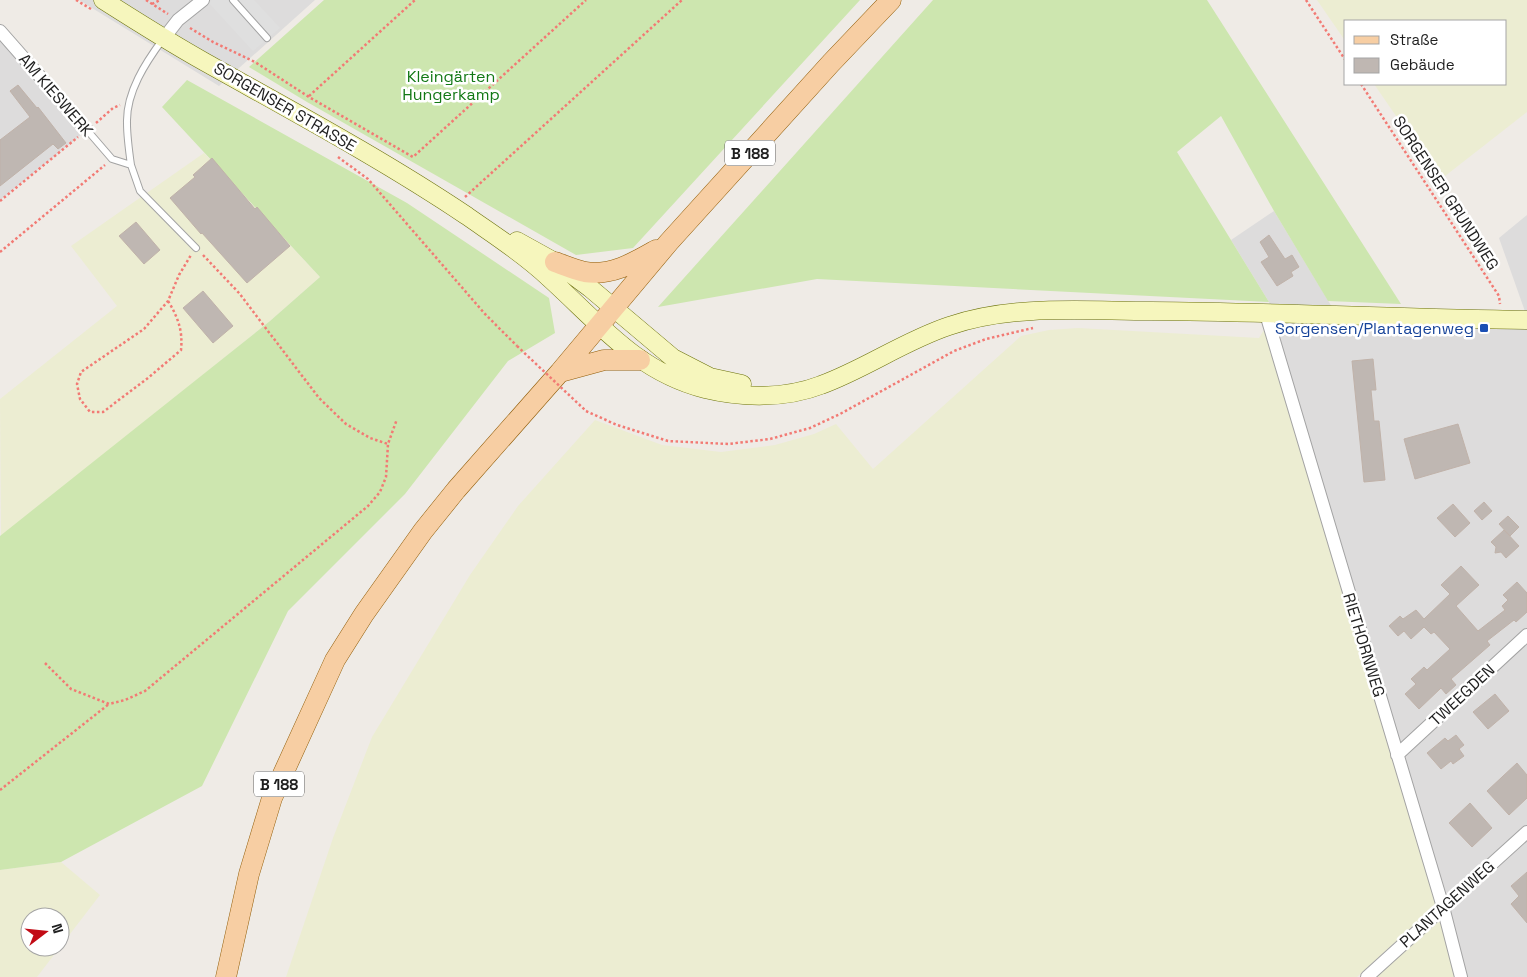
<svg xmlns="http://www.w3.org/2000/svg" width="1527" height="977" font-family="'Space Grotesk',sans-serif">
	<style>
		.residential { fill: #dddcdc }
		.farmland { fill: #ecedd2 }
		.grass { fill: #cde6af }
		.parking { fill: #dfdfdf }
		.building { fill: #bfb7b2; stroke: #c0b2a9 }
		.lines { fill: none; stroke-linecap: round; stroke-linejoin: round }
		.service-casing { stroke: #a3a3a3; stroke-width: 8 }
		.minor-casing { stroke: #a3a3a3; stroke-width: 14 }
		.secondary-casing { stroke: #6b710b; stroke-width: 19 }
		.primary-casing { stroke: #915d09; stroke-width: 21 }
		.path { stroke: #f27a74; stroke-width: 2.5; stroke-dasharray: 2.5 2.5; stroke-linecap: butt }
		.service { stroke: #fff; stroke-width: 6 }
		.minor { stroke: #fff; stroke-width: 12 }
		.secondary { stroke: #f6f6bd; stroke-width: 18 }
		.primary { stroke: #f7cea3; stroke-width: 20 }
		.path-bridge { stroke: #f27a74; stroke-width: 2.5; stroke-dasharray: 2.5 2.5; stroke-linecap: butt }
		.transit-dot { fill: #1a4fb4; stroke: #fff; stroke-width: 2 }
		.labels { text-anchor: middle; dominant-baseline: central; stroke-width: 5; stroke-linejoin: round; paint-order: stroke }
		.shield { fill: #fff; stroke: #626262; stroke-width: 1 }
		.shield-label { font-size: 15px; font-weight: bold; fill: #1f1f1f }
		.park-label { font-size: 16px; fill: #127815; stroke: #fff }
		.street-label { font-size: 16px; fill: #1f1f1f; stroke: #fff }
		.transit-label { font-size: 16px; fill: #164399; stroke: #fff; text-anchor: end }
	</style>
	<rect width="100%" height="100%" fill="#efebe6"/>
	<path class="residential" d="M79,0H315L219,86Z
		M0,31L87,130L0,200Z
		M1274,211L1341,322L1527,326V977H1466L1442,884L1269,302L1231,240Z
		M1527,215V317L1499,238Z"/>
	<path class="farmland" d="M1317,0H1527V112L1440,180L1374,84H1506V21H1346V42Z
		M204,153L320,277L270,321L1,537L0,399L117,306L71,246Z
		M1078,328L1259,338L1264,330L1438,903L1357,977H286L333,838L372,737L470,575L518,506L595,420L662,445L721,452L775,445L814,434L836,424L873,469L1021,336L1049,330Z
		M61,862L100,895L60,947V917H30V947H60L37,977H0V870Z
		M1440,918L1456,977H1376Z"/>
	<path class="grass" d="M324,0H860L633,248L576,255L307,102L249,67Z
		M933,0H1207L1401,304L1328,301L1274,211L1221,116L1177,152L1269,302L817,279L658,307Z
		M187,80L407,203L549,298L555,333L508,361L405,494L288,611L202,786L61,862L0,870V536L270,321L320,277L162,107Z"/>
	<path class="parking" d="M212,0H254L280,28L253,51L209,3Z"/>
	<path class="building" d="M18,85L37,108L38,107L66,143L58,149L53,144L0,186V140L30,117L10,91Z
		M212,158L255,209L257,207L290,246L247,283L202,233L201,234L170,198L195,177L193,175Z
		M136,222L160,250L144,264L119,236Z
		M1269,235L1285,259L1292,255L1299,267L1291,272L1293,276L1277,286L1261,262L1269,257L1260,242Z
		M203,291L233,326L213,343L183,308Z
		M1373,359L1376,390H1371L1374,421H1379L1385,480L1364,482L1352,361Z
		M1458,424L1470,463L1415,479L1404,439Z
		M1484,502L1492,511L1482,520L1474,511Z
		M1453,504L1470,523L1455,537L1437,518Z
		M1508,516L1519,527L1510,536L1499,524Z
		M1504,530L1519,546L1506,558L1501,552L1495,553L1496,547L1491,542Z
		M1461,566L1479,585L1456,606L1478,631L1505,610L1502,606L1508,600L1503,595L1517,582L1527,593V612L1516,622L1514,620L1487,641L1490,645L1451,679L1456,685L1446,694L1441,688L1419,709L1405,694L1416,684L1411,679L1424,667L1427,670L1450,649L1434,632L1431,634L1424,627L1411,639L1404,631L1398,636L1389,626L1400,616L1403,619L1416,610L1424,619L1450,594L1441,585Z
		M1495,694L1509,711L1488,729L1473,712Z
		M1456,735L1464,745L1459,749L1464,756L1453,764L1451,761L1441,769L1427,753L1445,738L1448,741Z
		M1517,763L1527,775V798L1509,815L1487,791Z
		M1470,803L1492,828L1472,847L1449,823Z
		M1527,872V923L1511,904L1519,896L1511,886Z"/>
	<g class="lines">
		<g class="service-casing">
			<path id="service" d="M233,0L267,38
				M87,130L112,159L131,165L140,191L196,248
				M131,165C129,151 127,137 127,123C126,92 146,62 163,39"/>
		</g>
		<g class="minor-casing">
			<path id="minor" d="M0,31L87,130
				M164,38L178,20L203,0
				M1266,314L1443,907L1461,977
				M1397,755L1527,635
				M1367,977L1527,832"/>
		</g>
		<g class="secondary-casing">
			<path id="secondary" d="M103,0C136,21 169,42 203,61C292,111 382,159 467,216C494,235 524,254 548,277C598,322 637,372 705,389C742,398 785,399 821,385C865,369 904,341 949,326C1013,304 1085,311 1151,311C1276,312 1402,318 1527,320
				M517,241L555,262L590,288L673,358L710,377L742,384"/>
		</g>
		<g class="primary-casing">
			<path id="primary" d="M555,262C564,265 575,270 585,272C612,276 635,262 656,250
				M560,372L604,360H640
				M226,977L249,874L272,798L335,660L364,614L423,531L456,490L560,372L669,242L831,63L891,0"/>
		</g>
		<path class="path" d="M76,0L91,9
			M146,0L168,14
			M1306,0L1346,61
			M152,4L160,0
			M190,28L213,42L255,62L309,97L413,157L586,0
			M1361,84L1499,296L1500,304
			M309,96L415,0
			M96,123L113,108L120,105
			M338,157L368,179L485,314L517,346
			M465,197L682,0
			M0,201L78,137
			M0,252L105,165
			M203,255L239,293L319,398L346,424L370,438L388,444
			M168,301C178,317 183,331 181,350L148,378L103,412H90L80,399L77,384L81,372L144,329L168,301L179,275L191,255
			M586,411L617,425L668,441L728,444L770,439L810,428L840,414L954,351L986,339L1033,328
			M45,663L71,689L109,704L125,700L145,691L368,506L380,492L386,477L388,444L397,419
			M0,790L109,704"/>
		<use href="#service" class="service"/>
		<use href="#minor" class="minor"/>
		<use href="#secondary" class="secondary"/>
		<use href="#primary" class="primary"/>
		<path class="path-bridge" d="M517,346L586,411"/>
	</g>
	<rect class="transit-dot" x="1479" y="323" width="10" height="10" rx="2.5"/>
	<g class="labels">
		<g class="shield">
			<rect x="725" y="140.5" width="50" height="25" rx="4"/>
			<rect x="254" y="771.5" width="50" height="25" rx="4"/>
		</g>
		<g class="shield-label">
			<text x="750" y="153">B 188</text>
			<text x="279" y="784">B 188</text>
		</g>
		<g class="park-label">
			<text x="451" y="76">Kleingärten<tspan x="451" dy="18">Hungerkamp</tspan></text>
		</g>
		<g class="street-label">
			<text transform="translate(56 95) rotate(49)">AM KIESWERK</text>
			<text transform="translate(285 107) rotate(30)">SORGENSER STRASSE</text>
			<text transform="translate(1446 193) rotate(57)">SORGENSER GRUNDWEG</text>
			<text transform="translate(1364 645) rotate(73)">RIETHORNWEG</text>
			<text transform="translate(1462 695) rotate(-43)">TWEEGDEN</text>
			<text transform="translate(1447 904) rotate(-42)">PLANTAGENWEG</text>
		</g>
		<g class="transit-label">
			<text x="1474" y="328">Sorgensen/Plantagenweg</text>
		</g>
	</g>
	<rect x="1344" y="20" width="162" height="65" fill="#ffffff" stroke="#a5a5a5"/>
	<rect x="1354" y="36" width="25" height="8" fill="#f7cea3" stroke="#a5a5a5"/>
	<text x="1390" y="45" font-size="15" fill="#1f1f1f">Straße</text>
	<rect x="1354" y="58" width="25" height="15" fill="#bfb7b2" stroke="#a5a5a5"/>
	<text x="1390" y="70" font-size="15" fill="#1f1f1f">Gebäude</text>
	<g transform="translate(45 932) rotate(74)"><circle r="24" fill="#ffffff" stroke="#a5a5a5"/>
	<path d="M0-4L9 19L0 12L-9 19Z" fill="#c20b15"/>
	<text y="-8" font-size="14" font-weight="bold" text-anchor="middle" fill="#1f1f1f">N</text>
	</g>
</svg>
